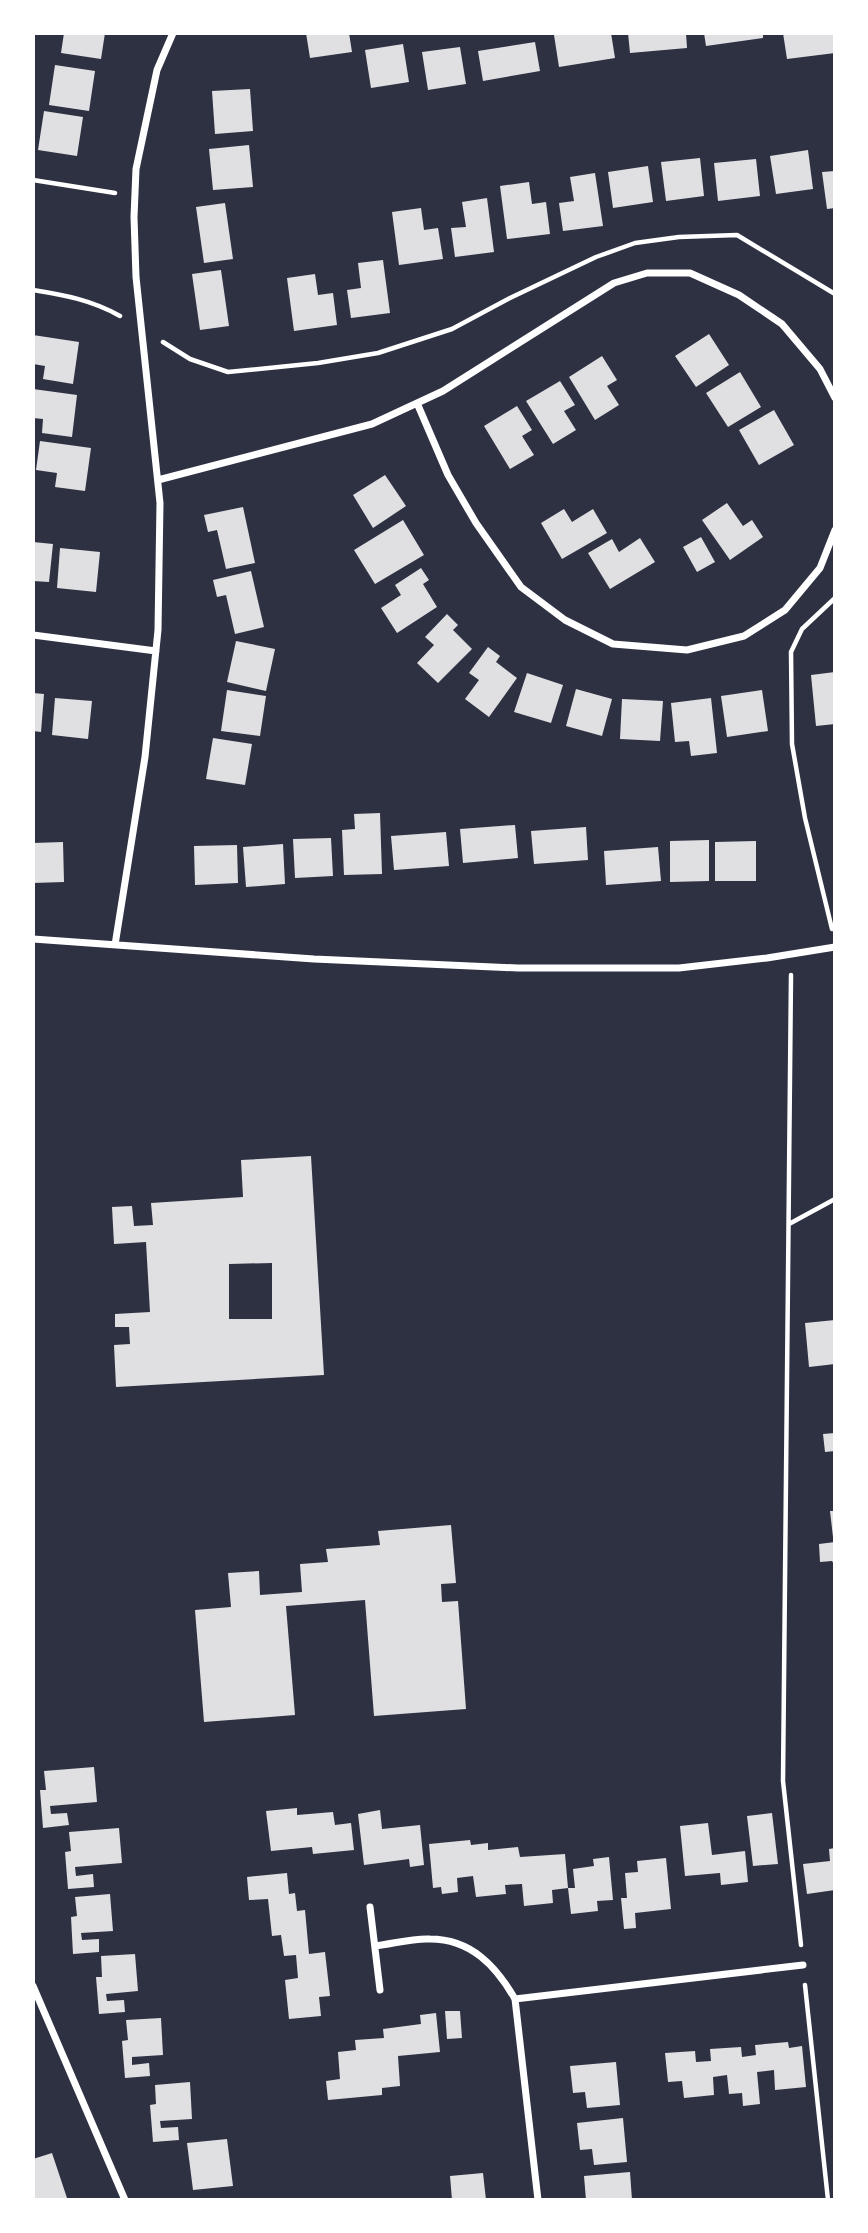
<svg xmlns="http://www.w3.org/2000/svg" width="868" height="2233" font-family="Overpass,sans-serif">
	<style>
		.building { fill: #e0e0e3; fill-rule: evenodd }
		.lines { fill: none; stroke-linecap: round; stroke-linejoin: round }
		.path { stroke: #fff; stroke-width: 4.5 }
		.minor { stroke: #fff; stroke-width: 7 }
	</style>
	<rect width="100%" height="100%" fill="#2d3142"/>
	<path class="building" d="M64,33H105L101,59L61,53Z
		M306,33H349L352,52L310,58Z
		M566,33H611L615,58L559,67L554,35Z
		M628,33H686L687,48L630,53Z
		M704,33H763V38L706,46Z
		M783,33H835V53L787,59Z
		M535,42L540,71L483,81L478,51Z
		M403,44L409,82L371,88L365,50Z
		M460,47L466,84L428,90L422,52Z
		M55,65L95,71L89,111L49,105Z
		M250,89L253,131L215,134L212,91Z
		M44,111L83,117L77,156L38,150Z
		M249,145L253,187L213,190L209,149Z
		M808,150L813,189L776,194L770,156Z
		M700,158L704,196L666,201L661,162Z
		M756,159L760,196L718,201L714,163Z
		M648,166L653,202L613,208L608,172Z
		M835,171V208L827,209L822,172Z
		M595,173L603,226L563,231L559,203L574,201L570,177Z
		M529,182L532,204L546,202L550,234L507,239L500,186Z
		M487,198L494,252L455,257L451,228L466,227L462,202Z
		M225,203L233,259L204,263L196,207Z
		M421,208L424,230L438,228L443,259L399,265L392,212Z
		M383,260L390,313L351,318L347,290L361,288L358,263Z
		M221,270L229,326L200,330L192,274Z
		M315,274L318,295L333,293L337,325L294,331L287,278Z
		M709,334L729,365L696,387L675,356Z
		M33,335L79,342L73,384L43,379L45,366L33,364Z
		M602,356L617,380L607,386L619,405L595,420L569,377Z
		M740,372L761,407L728,427L706,393Z
		M560,381L575,405L564,411L576,430L553,444L526,401Z
		M33,389L77,395L72,437L42,433L43,419L33,418Z
		M517,406L532,430L522,436L534,455L510,469L484,426Z
		M774,410L794,445L759,465L739,430Z
		M40,441L91,448L85,491L55,487L57,473L36,470Z
		M385,475L406,506L373,528L353,495Z
		M727,503L743,526L752,520L763,537L730,560L702,520Z
		M243,507L255,563L226,569L217,530L208,532L204,515Z
		M564,509L572,522L593,509L607,533L562,559L541,523Z
		M403,520L424,555L375,584L354,550Z
		M701,537L715,562L697,572L683,547Z
		M640,538L655,562L610,589L588,553L612,539L619,552Z
		M33,542L53,544L49,582L33,581Z
		M60,548L100,552L96,592L57,588Z
		M421,568L429,580L423,584L437,607L397,633L381,608L401,595L395,585Z
		M251,571L264,627L235,634L226,595L217,597L213,580Z
		M447,614L458,625L453,630L472,649L438,683L417,663L434,645L425,637Z
		M236,641L275,649L266,691L227,682Z
		M488,647L500,656L496,662L517,678L489,717L465,699L479,680L469,673Z
		M835,672V724L816,726L811,675Z
		M527,673L563,685L551,723L514,712Z
		M576,689L612,699L602,736L566,726Z
		M227,690L266,696L260,736L221,731Z
		M762,690L768,731L727,737L721,696Z
		M33,693L44,694L41,732L33,731Z
		M55,698L92,701L88,739L52,735Z
		M711,698L717,753L691,756L689,741L675,742L671,703Z
		M622,699L663,701L660,741L620,739Z
		M213,738L252,744L245,785L206,779Z
		M380,813L382,874L344,875L342,830L355,829L354,814Z
		M515,825L518,858L463,863L460,829Z
		M586,827L588,860L534,864L531,831Z
		M446,832L449,866L394,870L391,836Z
		M331,838L333,876L295,878L293,839Z
		M709,840V881L670,882V841Z
		M756,841V881H715V842Z
		M63,842L64,882L33,883V843Z
		M283,844L285,884L246,887L243,847Z
		M237,845L238,883L195,885L194,846Z
		M658,847L661,881L606,885L604,851Z
		M311,1156L324,1375L116,1387L114,1345L130,1344L129,1327H115V1314L150,1312L146,1242L114,1244L112,1207L132,1206L134,1226L153,1225L151,1203L243,1197L241,1160ZM272,1263V1319H229V1264Z
		M835,1320V1364L809,1367L805,1323Z
		M835,1433V1451L825,1452L823,1434Z
		M830,1511H835V1536L833,1537Z
		M451,1525L456,1583L441,1584L442,1602L458,1601L466,1709L374,1716L365,1600L286,1606L295,1715L204,1722L195,1610L231,1607L228,1573L259,1571L260,1595L302,1592L300,1564L328,1562L326,1549L380,1545L378,1531Z
		M835,1542V1566L832,1561L820,1562L819,1544Z
		M94,1767L97,1802L50,1806L51,1814L67,1813L69,1825L43,1828L40,1790H46L44,1771Z
		M297,1808V1815L333,1812L335,1825L351,1823L354,1850L313,1854L312,1847L271,1851L266,1811Z
		M380,1810L382,1829L420,1825L424,1865L410,1867L409,1859L364,1865L358,1814Z
		M772,1813L778,1864L753,1866L747,1816Z
		M708,1823L712,1855L745,1851L748,1882L721,1885L720,1873L685,1876L680,1826Z
		M119,1828L122,1863L75,1867L76,1876L93,1874L94,1887L68,1889L65,1852L71,1851L69,1832Z
		M470,1840L471,1845L488,1843V1850L518,1847L520,1857L565,1854L568,1888L552,1890L553,1903L524,1906L522,1884L505,1885L506,1894L476,1897L473,1876L457,1878L458,1892L442,1894L441,1887L433,1888L429,1844Z
		M835,1848V1890L807,1894L803,1864L830,1861L829,1849Z
		M609,1857L613,1900L597,1901L598,1911L571,1914L568,1888H575L573,1869L594,1866L593,1859Z
		M666,1858L671,1909L635,1913L636,1928L624,1929L621,1898H627L625,1873L638,1872L637,1861Z
		M287,1873L289,1894L295,1893L297,1911L305,1910L309,1954L325,1952L330,1996L319,1997L321,2016L289,2019L285,1980L298,1978L296,1955L284,1956L281,1935L272,1936L268,1899L249,1900L247,1877Z
		M110,1894L113,1931L81,1933L82,1940L99,1939V1952L73,1954L71,1917L77,1916L75,1897Z
		M135,1954L138,1991L106,1994L107,2001L124,2000L125,2012L99,2014L96,1977H102L101,1956Z
		M445,2011H460L462,2038L447,2039Z
		M436,2013L440,2052L398,2056L400,2086L382,2088V2095L328,2100L326,2081L340,2079L338,2052L356,2050L355,2040L384,2038L383,2029L421,2024L420,2015Z
		M161,2018L163,2055L132,2057V2065L149,2063L150,2076L125,2078L122,2041L128,2040L126,2020Z
		M788,2042L789,2048L802,2046L806,2087L775,2090L774,2070L757,2072L760,2104L743,2106L742,2093L729,2094L727,2075L713,2077L714,2095L684,2098L682,2081L668,2082L665,2053L695,2051L696,2062L711,2061L710,2049L741,2047L742,2057L756,2055L755,2045Z
		M616,2062L620,2105L587,2108L585,2092L573,2093L570,2066Z
		M190,2082L192,2119L160,2121L161,2128L178,2127L179,2140L153,2142L150,2105L156,2104L155,2085Z
		M623,2118L627,2162L594,2165L592,2149L580,2150L577,2123Z
		M227,2139L233,2186L193,2190L187,2143Z
		M52,2153L67,2198L33,2200V2159Z
		M630,2172L632,2200H586L584,2176Z
		M483,2173L486,2200H452L450,2176Z"/>
	<g class="lines">
		<path class="path" d="M33,180L115,193
			M33,290C64,295 92,300 120,316
			M163,342L190,359L228,372L318,363L378,353L452,329L510,298L596,257L635,243L679,237L737,235L835,294
			M832,929L805,818L792,744L791,652L802,629L835,598
			M791,975L783,1781L801,1945
			M789,1224L835,1199
			M805,1985L828,2200"/>
		<path class="minor" d="M417,403L448,475L476,523L521,587L565,620L613,644L687,650L744,636L785,610L820,568L835,530
			M158,480L372,424L443,391L614,283L647,273H690L739,295L782,324L820,369L835,398
			M33,635L156,651
			M33,939L314,959L518,968H679L767,958L835,947
			M115,945L145,757L158,630L160,503L136,277L134,217L136,169L157,70L173,33
			M370,1907L380,1990
			M375,1946C393,1944 412,1938 430,1939C471,1939 496,1966 515,1999L538,2200
			M33,1986L125,2200
			M515,1999L803,1965"/>
	</g>
	<rect width="868" height="2233" fill="none" stroke="#ffffff" stroke-width="70"/>
</svg>
